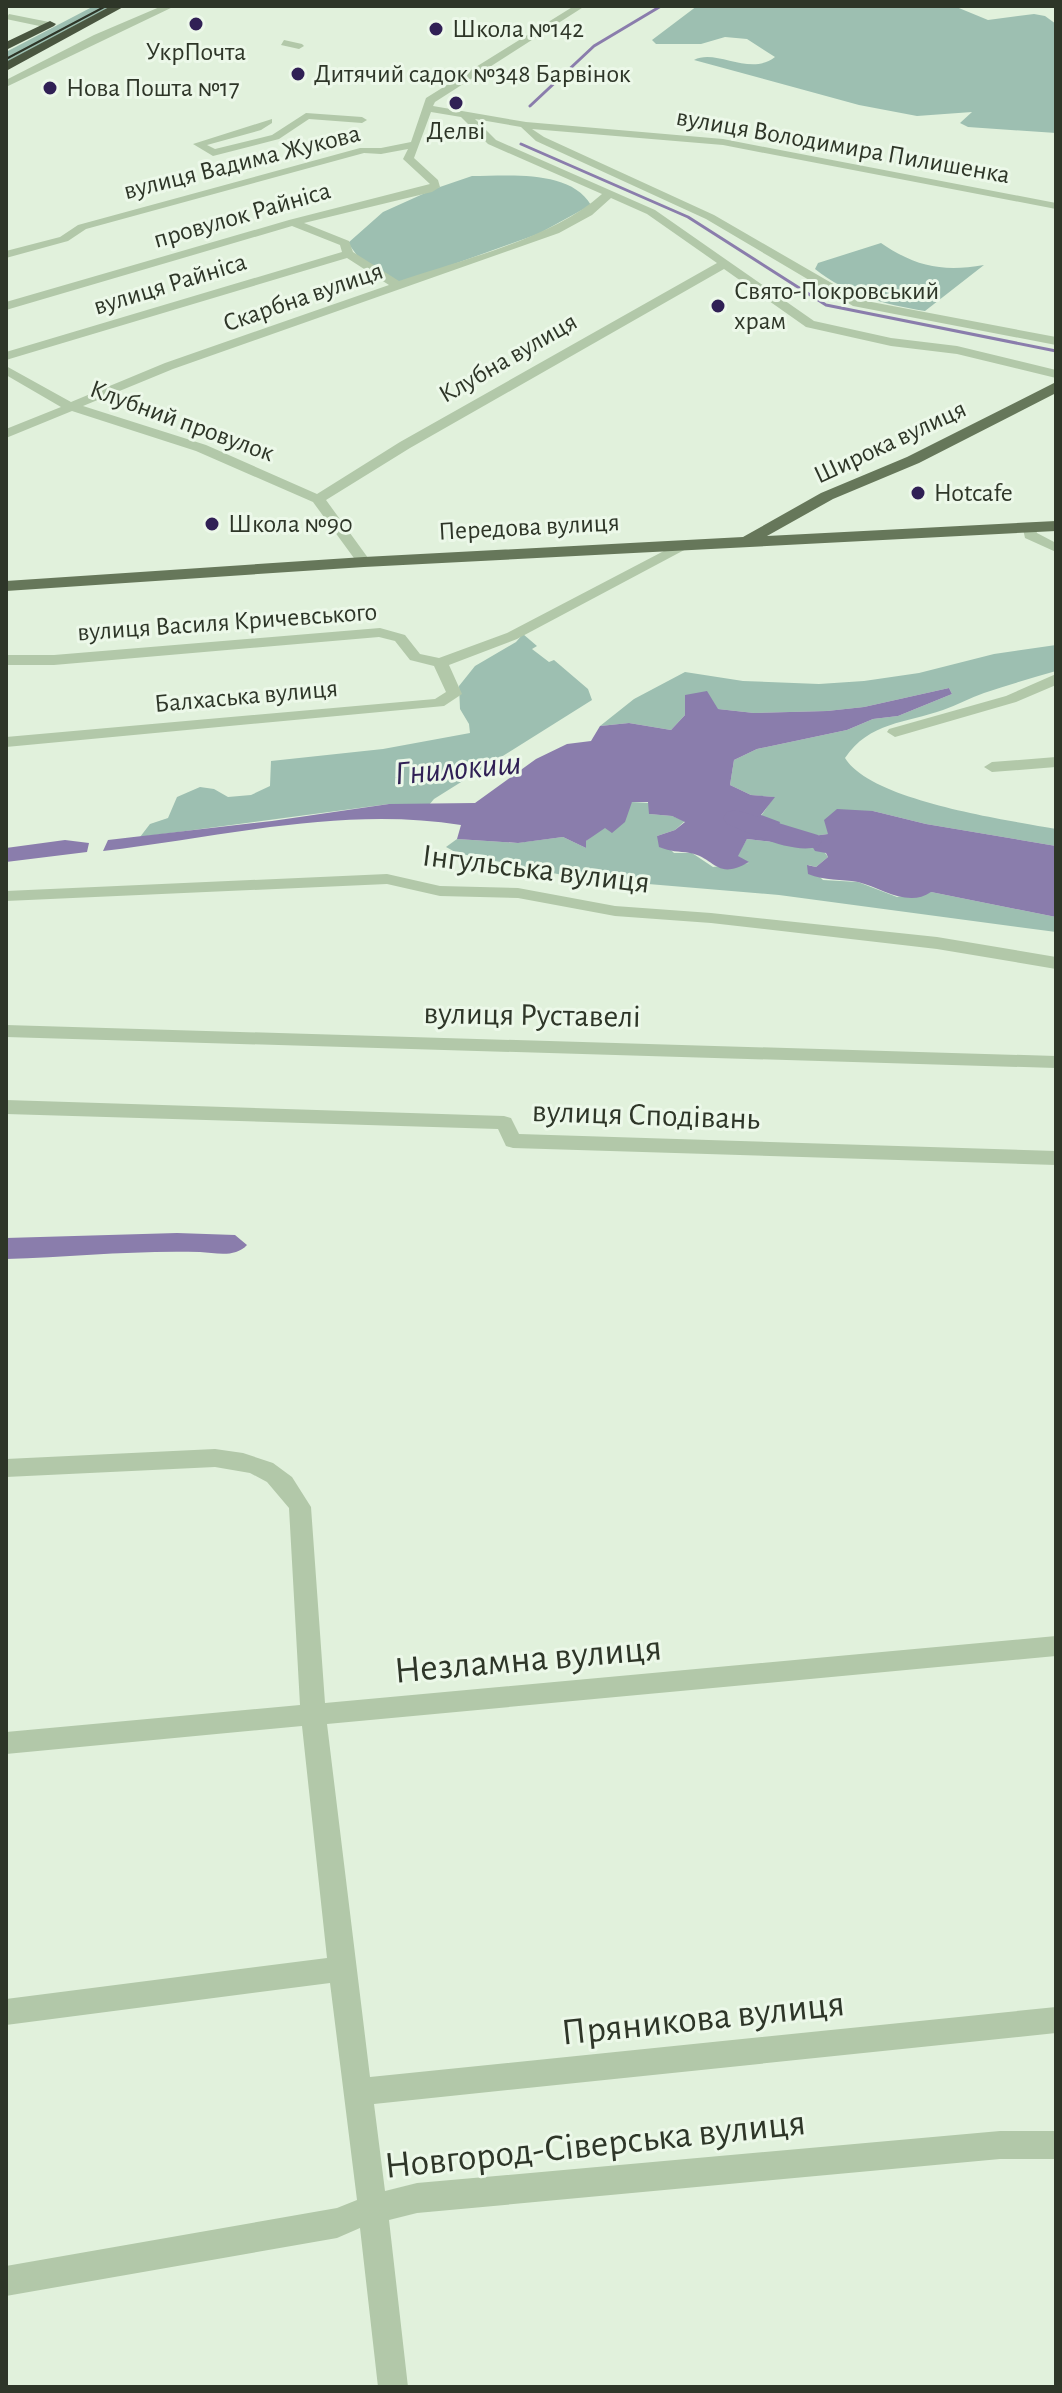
<svg xmlns="http://www.w3.org/2000/svg" width="1062" height="2393" font-family="'Alegreya Sans',sans-serif">
	<style>
		.green { fill: #9dbfb1 }
		.water { fill: #8a7dac }
		.lines { fill: none; stroke-linecap: round; stroke-linejoin: round }
		.stream { stroke: #8a7dac; stroke-width: 3 }
		.river { fill: #8a7dac; fill-rule: evenodd }
		.minor { fill: #b2c8a9; fill-rule: evenodd }
		.major { fill: #66775a; fill-rule: evenodd }
		.highway { fill: #4a5640; fill-rule: evenodd }
		.tram { stroke: #2e3628; stroke-width: 2 }
		.poi-dot { fill: #302055; stroke: #ecf8e9; stroke-width: 3 }
		.labels { text-anchor: middle; dominant-baseline: central; stroke-width: 6; stroke-linejoin: round; paint-order: stroke }
		.far-poi-label { font-size: 26px; fill: #2e3628; stroke: #ecf8e9; text-anchor: start }
		.far-street-label { font-size: 26px; fill: #2e3628; stroke: #ecf8e9 }
		.street-label { font-size: 32px; fill: #2e3628; stroke: #ecf8e9 }
		.water-label { font-size: 34px; font-style: italic; fill: #302055; stroke: #ecf8e9 }
		.near-street-label { font-size: 38px; fill: #2e3628; stroke: #ecf8e9 }
	</style>
	<rect width="100%" height="100%" fill="#e1f1dc"/>
	<path class="green" d="M94,6H114L6,63V52Z
		M697,6H954L988,20L1034,14L1045,16L1056,24V133L968,127L960,123L972,112L917,116L859,105L694,60C716,48 750,77 775,57L747,39L725,37L701,44H656L652,40Z
		M472,176C508,176 570,169 591,205L538,234L401,283L359,258L348,243L383,212L434,189Z
		M881,243C916,267 943,272 984,265L925,311C883,304 848,295 815,269L818,263Z
		M523,634L537,646L532,649L549,662L554,660L588,689L592,700L434,799L429,805L389,804L140,837L150,824L168,818L177,797L200,787L214,789L228,797L251,795L270,786L271,761L383,749L470,733L469,724L460,709L459,686L475,666L516,642Z
		M1056,645V671C1032,678 1008,685 984,693C970,698 957,705 943,710C906,723 869,722 845,758C871,801 1007,820 1056,829V846L926,824L873,811L828,834L813,836L828,857L816,867L808,865L823,880L858,882L897,897L931,892L1056,917V932L779,895L577,878L457,853L446,847L457,839L517,843L563,837L586,848V841L632,802L649,803V814L672,816L685,821L675,830L657,836L674,853H692L713,867L749,863L737,856L747,839L772,842L779,823L761,816L774,797L751,795L730,785L734,760L757,749L847,730L873,719L898,716L952,694L949,688L864,707L827,711L754,713L718,709L685,715L671,730L629,723L600,726L634,699L685,672L743,681L819,684L864,681L919,673L994,654Z"/>
	<path class="water" d="M949,688L952,694L898,716L873,719L847,730L757,749L734,760L730,785L751,795L775,797L761,815L780,822L773,842L747,839L738,856L749,862C716,881 716,858 690,853C678,851 671,852 659,847L657,836L675,830L685,822L672,816L649,814L648,802H632L625,822L612,833L605,828L586,841V848L563,837L518,843L457,839L461,825C343,806 220,837 103,851L108,840L272,821L389,804L475,803L536,759L567,744L591,741L600,726L629,723L671,730L685,715V695L707,691L718,709L754,713L827,711L864,707Z
		M837,809L873,811L926,824L1056,846V917L931,892C908,908 882,888 858,882C841,879 825,881 808,874L807,865L816,867L828,857L826,853L815,851L809,841L813,836L828,834L824,820Z
		M65,840L89,843L87,852L6,862V848Z
		M177,1233L235,1235L247,1245C235,1258 216,1253 200,1252C135,1250 71,1257 6,1259V1238Z"/>
	<g class="lines">
		<path class="stream" d="M530,106L594,46L661,6
			M521,144L688,217L826,305L1056,351"/>
		<path class="river" d="M736,810L818,835L822,841L818,847C790,854 753,834 727,824L723,818L727,812Z"/>
		<path class="minor" d="M162,6H175L6,87V80L94,35Z
			M574,6H585L435,102L433,106L526,122L723,139L1056,203V209L723,145L532,129L544,137L714,215L861,300L1056,337V345L853,306L706,219L536,141L521,127L475,119L496,140L655,210L814,321L891,338L957,346L1056,370V378L957,354L891,346L806,327L724,269L410,448L326,500L371,562L364,566L359,565L313,502L196,451L72,411L6,438V429L61,407L6,375V366L71,402L165,363L389,285L347,258L6,360V352L342,252L340,245L292,226L6,310V302L289,220L430,184L403,159L408,149L381,154L364,153L86,229L68,241L6,258V251L60,237L78,225L360,148H381L411,142L426,98ZM431,112L461,117L488,144L602,194C552,239 463,259 399,281L353,252L349,241L304,223L432,192L440,187L438,180L414,158ZM611,198L647,214L717,263L400,442L317,494L206,445L83,406L173,369L559,233L592,215Z
			M9,14L49,22L54,25L49,28L6,19Z
			M284,40L302,44L304,46L299,49L281,45Z
			M306,113L362,117L367,120L362,123L309,119L279,139L213,156L193,144L272,119V123L261,130L207,145L215,149L272,135Z
			M1030,525L1035,526L1037,533L1056,543V552L1025,538L1023,529Z
			M683,541L688,542V548L517,639L449,665L462,694L444,706L6,747V737L435,699L446,692L434,666L410,660L395,641L379,637L54,665H6V655H54L380,628L405,635L420,654L439,658L507,633Z
			M1056,674V685L1016,702L895,737L887,732L889,729L1006,696Z
			M1056,757V767L992,772L984,767L992,762Z
			M387,874L440,886L518,888L615,906L711,913L937,937L1056,957V969L937,949L711,923L615,916L518,898L440,896L387,884L6,901V891Z
			M6,1025L1056,1056V1068L6,1037Z
			M6,1100L504,1116L511,1118L519,1134L1056,1151V1165L513,1148L506,1146L498,1129L6,1114Z
			M215,1449L243,1453L273,1463L292,1477L311,1507L325,1703L1056,1636V1656L327,1724L370,2077L1056,2007V2033L374,2104L385,2191L417,2183L1000,2131H1056V2159H1000L417,2213L389,2220L408,2387H378L360,2228L337,2238L6,2296V2266L337,2208L357,2200L330,1983L6,2025V1999L327,1958L302,1726L6,1754V1732L300,1705L289,1508L267,1482L250,1473L215,1467L6,1477V1459Z"/>
		<path class="major" d="M1056,382V393L919,463L833,499L767,536L1056,521V531L364,567L6,591V581L364,557L743,537L821,493L907,457Z"/>
		<path class="highway" d="M111,6H125L6,71V62Z
			M50,21L56,24L54,26L6,50V42Z"/>
		<path class="tram" d="M6,59L106,6"/>
	</g>
	<g class="poi-dot">
		<circle cx="196" cy="24" r="8"/>
		<circle cx="436" cy="29" r="8"/>
		<circle cx="298" cy="74" r="8"/>
		<circle cx="50" cy="88" r="8"/>
		<circle cx="456" cy="103" r="8"/>
		<circle cx="718" cy="306" r="8"/>
		<circle cx="918" cy="493" r="8"/>
		<circle cx="212" cy="524" r="8"/>
	</g>
	<g class="labels">
		<g class="far-poi-label">
			<text x="452" y="29">Школа №142</text>
			<text x="196" y="52" text-anchor="middle">УкрПочта</text>
			<text x="314" y="74">Дитячий садок №348 Барвінок</text>
			<text x="66" y="88">Нова Пошта №17</text>
			<text x="456" y="131" text-anchor="middle">Делві</text>
			<text x="734" y="291">Свято-Покровський<tspan x="734" dy="30">храм</tspan></text>
			<text x="934" y="493">Hotcafe</text>
			<text x="228" y="524">Школа №90</text>
		</g>
		<g class="far-street-label">
			<text transform="translate(843 146) rotate(10)">вулиця Володимира Пилишенка</text>
			<text transform="translate(242 162) rotate(-14)">вулиця Вадима Жукова</text>
			<text transform="translate(242 215) rotate(-16)">провулок Райніса</text>
			<text transform="translate(170 284) rotate(-17)">вулиця Райніса</text>
			<text transform="translate(303 297) rotate(-19)">Скарбна вулиця</text>
			<text transform="translate(508 358) rotate(-30)">Клубна вулиця</text>
			<text transform="translate(182 421) rotate(20)">Клубний провулок</text>
			<text transform="translate(890 442) rotate(-25)">Широка вулиця</text>
			<text transform="translate(529 527) rotate(-3)">Передова вулиця</text>
			<text transform="translate(227 622) rotate(-4)">вулиця Василя Кричевського</text>
			<text transform="translate(246 696) rotate(-5)">Балхаська вулиця</text>
		</g>
		<g class="street-label">
			<text transform="translate(536 869) rotate(7)">Інгульська вулиця</text>
			<text transform="translate(532 1015) rotate(1)">вулиця Руставелі</text>
			<text transform="translate(646 1115) rotate(2)">вулиця Сподівань</text>
		</g>
		<g class="water-label">
			<text transform="translate(458 769) rotate(-5)">Гнилокиш</text>
		</g>
		<g class="near-street-label">
			<text transform="translate(528 1660) rotate(-5)">Незламна вулиця</text>
			<text transform="translate(703 2019) rotate(-6)">Пряникова вулиця</text>
			<text transform="translate(595 2145) rotate(-6)">Новгород-Сіверська вулиця</text>
		</g>
	</g>
	<rect width="1062" height="2393" fill="none" stroke="#2e3628" stroke-width="16"/>
</svg>
